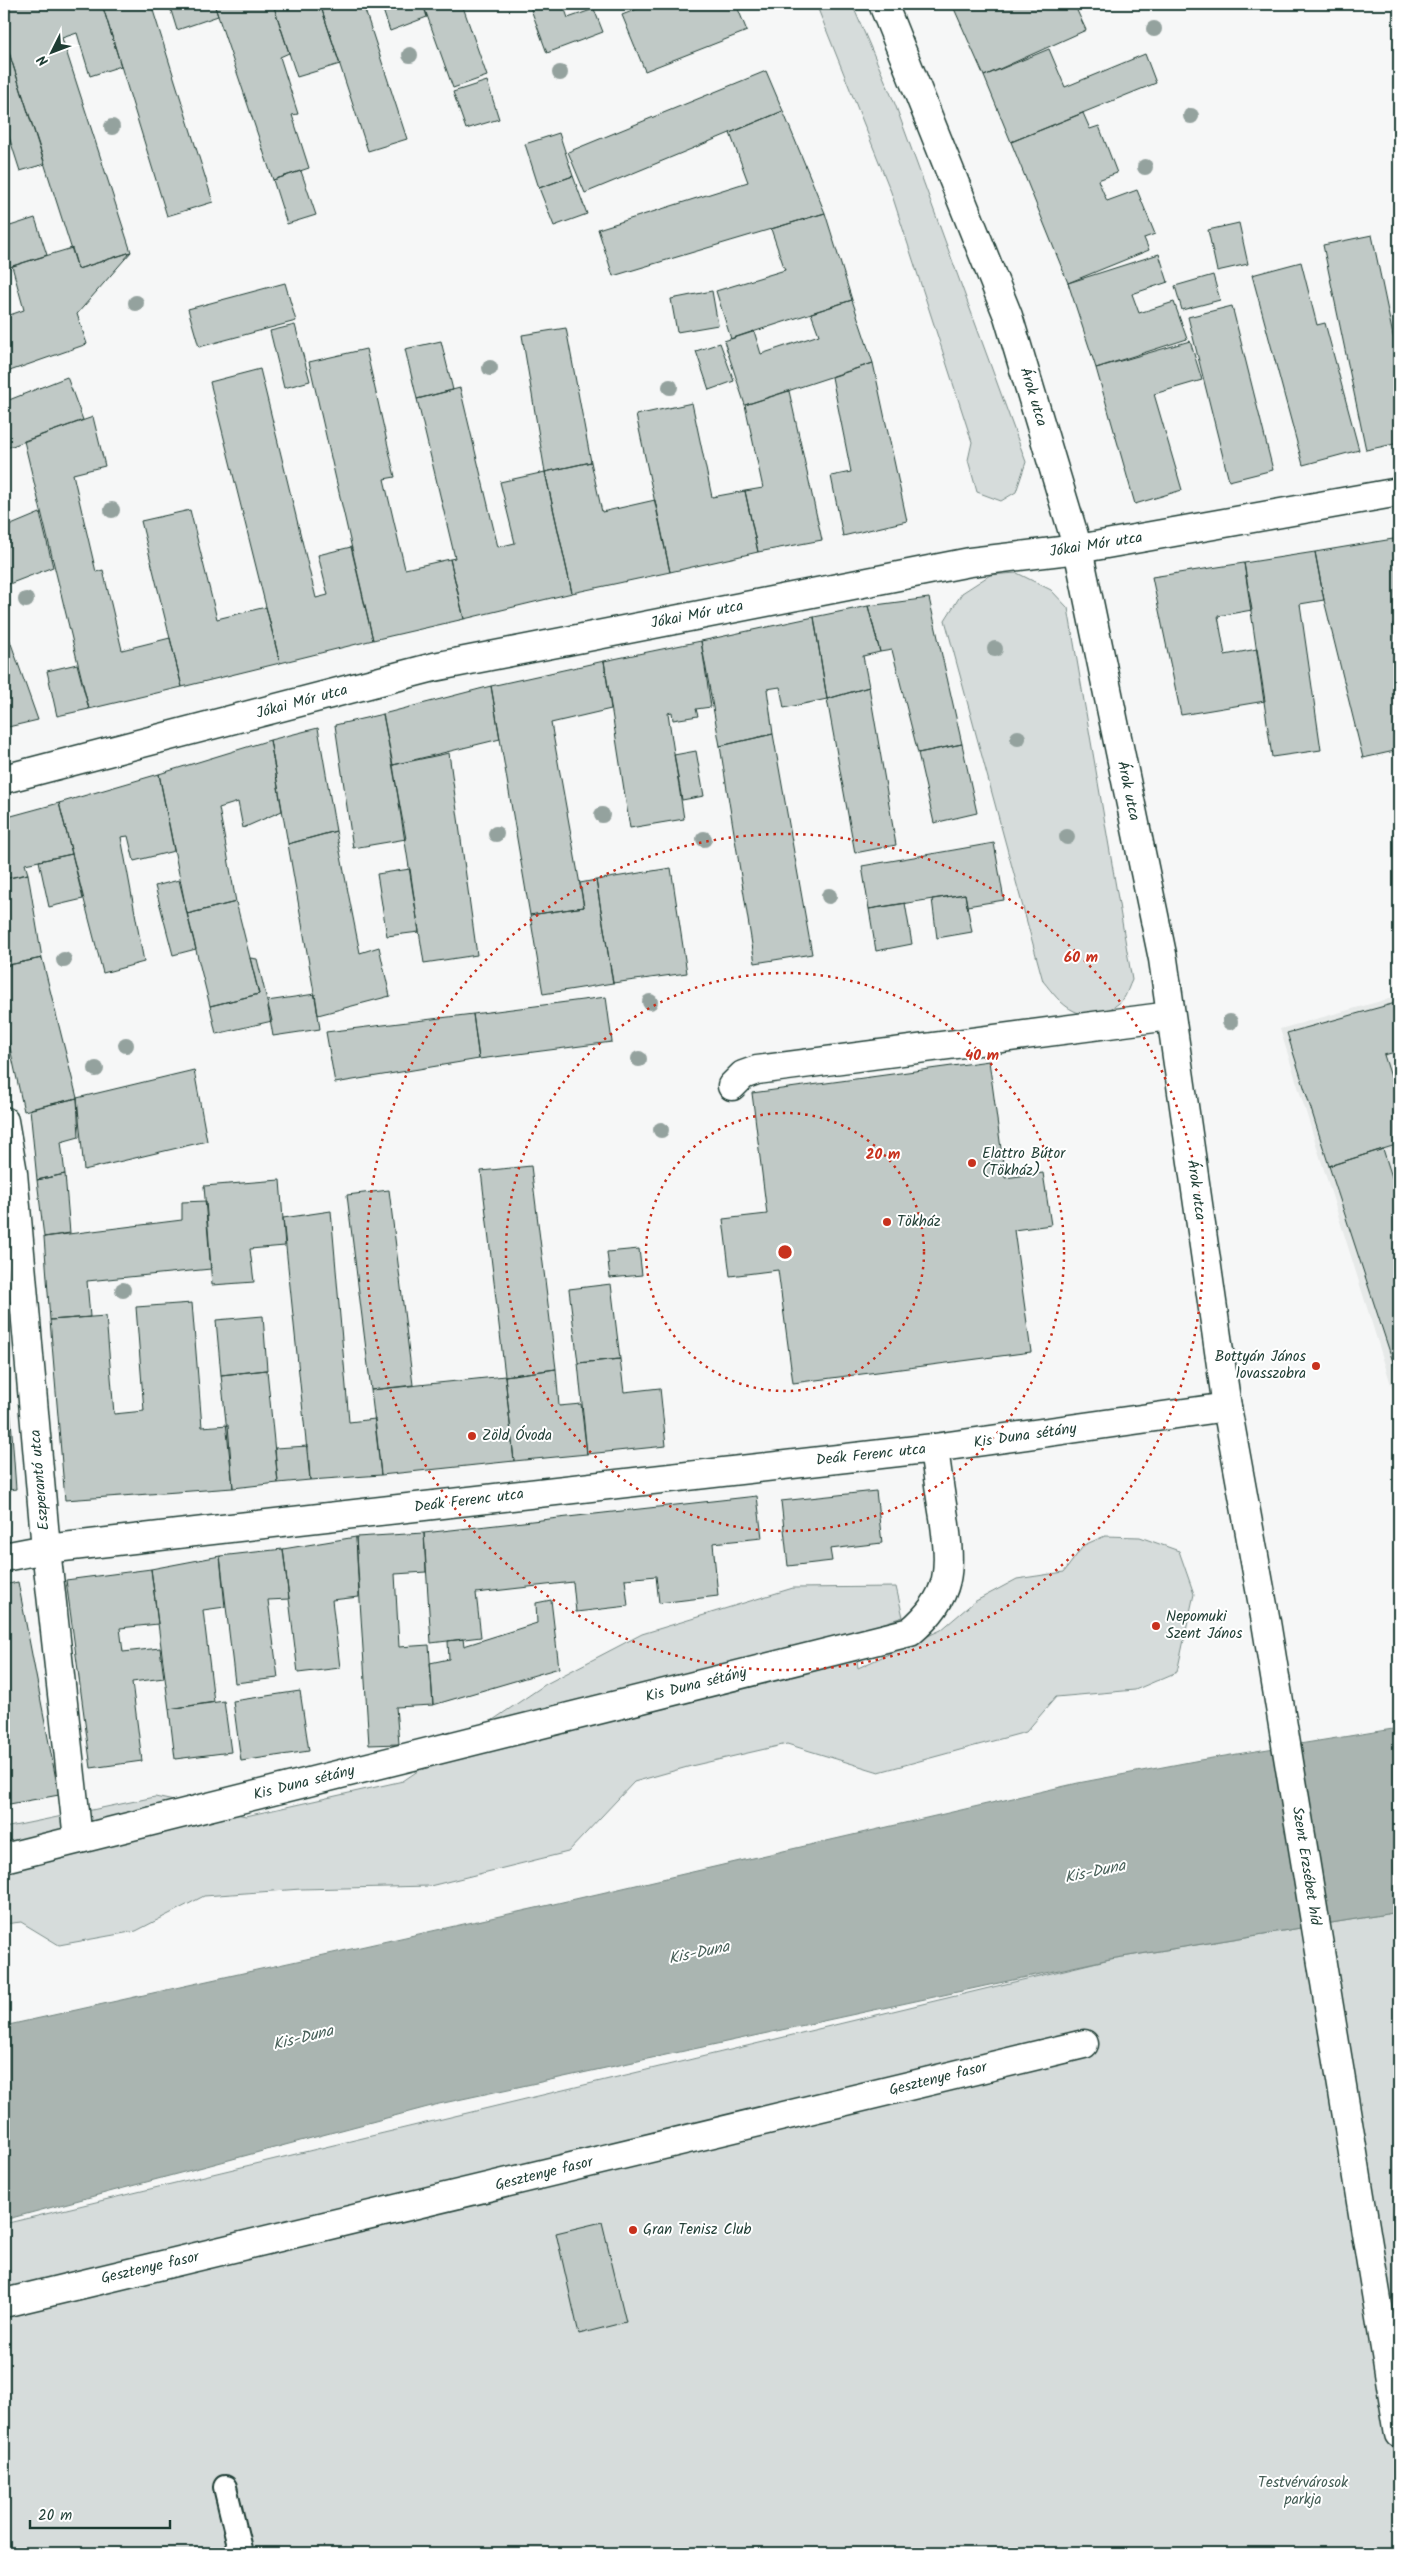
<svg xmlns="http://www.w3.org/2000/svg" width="1403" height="2557" font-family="Kalam,sans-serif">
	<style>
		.built { fill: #e6e9e8 }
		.green { fill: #d6dcdb; stroke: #7a8c88 }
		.water { fill: #aab5b1; stroke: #72857f }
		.building { fill: #c0c9c6; stroke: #1f3d34 }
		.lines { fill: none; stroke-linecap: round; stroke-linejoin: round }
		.service-casing { stroke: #1f3d34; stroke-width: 26 }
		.minor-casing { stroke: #1f3d34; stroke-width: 31 }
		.secondary-casing { stroke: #1f3d34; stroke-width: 31 }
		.service { stroke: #fff; stroke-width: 22 }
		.minor { stroke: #fff; stroke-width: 28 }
		.secondary { stroke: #fff; stroke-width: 28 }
		.tree { fill: #94a29e }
		.ring { fill: none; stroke: #c8321e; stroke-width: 2.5; stroke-dasharray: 2.5 5 }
		.poi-dot { fill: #c8321e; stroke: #fff; stroke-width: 2 }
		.labels { text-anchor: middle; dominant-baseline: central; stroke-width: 4; stroke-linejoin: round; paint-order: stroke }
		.street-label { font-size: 15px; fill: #1f3d34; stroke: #fff }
		.poi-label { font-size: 15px; fill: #1f3d34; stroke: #fff; text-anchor: start }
		.park-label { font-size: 15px; fill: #445d55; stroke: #fff }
		.water-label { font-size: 16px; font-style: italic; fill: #49615a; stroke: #fff }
		.centre { fill: #c8321e; stroke: #fff; stroke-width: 2.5 }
		.ring-label { font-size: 15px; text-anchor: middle; font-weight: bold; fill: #c8321e; stroke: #fff; stroke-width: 4; stroke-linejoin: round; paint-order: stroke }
	</style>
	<rect width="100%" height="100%" fill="#f6f7f7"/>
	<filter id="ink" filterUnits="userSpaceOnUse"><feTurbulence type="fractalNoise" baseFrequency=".02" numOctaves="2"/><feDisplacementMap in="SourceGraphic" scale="10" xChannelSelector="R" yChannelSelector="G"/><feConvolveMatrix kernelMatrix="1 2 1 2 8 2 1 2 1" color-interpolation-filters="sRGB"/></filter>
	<g filter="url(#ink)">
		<path class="built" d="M1399,996V1410L1280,1029Z"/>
		<path class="green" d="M816,4H852L895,104L1026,462L1016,492L1001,501L977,492L968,460L972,442L891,192Z
			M1017,573L1051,590L1068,608L1132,980C1129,986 1127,993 1124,998C1114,1011 1089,1019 1074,1011C1061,1005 1052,992 1043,981L945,620L962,593L990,575Z
			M1105,1536L1140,1537L1179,1551L1194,1594L1177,1672L1135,1690L1056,1697L1026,1732L879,1772L787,1744L691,1766L634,1782L568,1852L430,1886L301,1889L204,1896L136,1931L59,1945L21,1922L4,1924V1828L155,1797L246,1816L403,1781L546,1684L642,1634L793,1588L896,1587L903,1617L853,1633L858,1668L941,1630L974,1602L1017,1579L1064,1572L1084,1545Z
			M1399,1912V2553H4V2224L1110,1959Z"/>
		<path class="water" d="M1399,1728V1912L1110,1959L439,2104L4,2220V2026L545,1906L1078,1783L1200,1760Z"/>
		<path class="building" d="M4,4H102L121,66L90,76L77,33L62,38L131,252L78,269L4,37Z
			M102,4H151L213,202L167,216Z
			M169,4H214L218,16L177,30Z
			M214,4H273L289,53L280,57L298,114L292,115L309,168L273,180Z
			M273,4H320L340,64L297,77Z
			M320,4H363L407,139L368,151Z
			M381,4H423L427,17L390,31Z
			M423,4H462L487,76L453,88Z
			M529,4H563L568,18L594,9L603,32L547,53Z
			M650,4H736L747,31L645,71L622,15Z
			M952,4H1074L1086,30L984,76Z
			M4,37L45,164L20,171L4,121Z
			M1049,49L1065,87L1145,54L1156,83L1011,142L984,76Z
			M766,71L783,111L585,193L568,152Z
			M487,81L499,119L466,129L453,92Z
			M783,111L825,213L613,276L598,229L748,182L730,133Z
			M1083,113L1090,129L1099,126L1117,173L1098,180L1107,201L1137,190L1155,234L1144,238L1149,250L1068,283L1011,142Z
			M559,133L573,176L539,188L525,144Z
			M301,171L316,215L287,224L273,180Z
			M573,176L587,214L554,226L539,188Z
			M825,213L852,300L731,339L716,291L785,270L771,229Z
			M35,218L47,255L4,269V228Z
			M1239,223L1248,264L1217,271L1208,230Z
			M1372,235L1399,364V443L1366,450L1323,245Z
			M72,248L78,269L131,252L77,314L87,344L4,373V317L24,310L12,266Z
			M1159,254L1168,282L1132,294L1139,313L1174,302L1187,339L1096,368L1068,283Z
			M1301,262L1317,325L1325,323L1359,450L1303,465L1252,275Z
			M1213,275L1220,300L1182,310L1175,286Z
			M285,283L296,321L199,347L188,309Z
			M712,291L718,325L677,332L671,299Z
			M852,300L873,363L745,405L724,341L754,331L761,354L819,335L811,313Z
			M1232,306L1273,470L1229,481L1188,317Z
			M295,325L310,381L284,388L270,331Z
			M566,328L591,462L545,472L522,335Z
			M441,341L453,390L417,399L405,349Z
			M1190,341L1202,380L1154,394L1182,490L1135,504L1096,368Z
			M720,343L734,381L709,390L696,351Z
			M366,349L395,477L384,479L405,569L450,559L464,619L373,640L309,362Z
			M873,363L907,521L843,536L831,476L851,472L832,377Z
			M260,369L316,598L328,595L318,555L351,547L373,640L280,663L210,382Z
			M67,377L83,420L4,449V402Z
			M460,388L498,547L515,543L500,482L545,472L572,593L464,619L450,559L455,558L417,399Z
			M789,391L822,540L758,552L745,491L763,488L745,405Z
			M692,403L712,497L745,491L758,552L670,572L636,415Z
			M93,417L105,466L73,474L96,572L103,570L122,650L170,638L182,687L89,709L24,441Z
			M591,462L602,512L655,500L670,572L572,593L545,472Z
			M190,510L217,619L266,607L280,663L182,687L141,521Z
			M40,513L53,567L4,586V528Z
			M1399,538V622L1393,623L1399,652V750L1363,758L1324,600L1315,552Z
			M1315,552L1324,600L1300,604L1321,750L1272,757L1244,563Z
			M1244,563L1252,610L1218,616L1225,655L1257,649L1265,701L1181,715L1152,577Z
			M929,598L962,744L918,753L892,650L880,652L868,606Z
			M868,606L880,652L863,656L869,687L827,699L814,617Z
			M814,617L827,699L784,708L780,687L767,689L773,734L720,746L701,641Z
			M9,638L38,720L4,728V641Z
			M701,641L711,707L696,709L698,716L673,720L672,712L668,713L684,819L630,828L604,661Z
			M604,661L611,709L551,723L584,907L530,915L491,686Z
			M77,664L89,709L57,716L47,671Z
			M491,686L500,739L393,765L383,714Z
			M869,687L896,845L855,853L827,699Z
			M383,714L406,839L353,848L335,725Z
			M318,728L336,831L288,844L270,740Z
			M773,734L812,954L755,963L720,746Z
			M270,740L282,811L243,828L238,802L219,808L236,902L187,914L159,774Z
			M962,744L977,813L934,823L918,753Z
			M696,751L704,796L682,800L674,755Z
			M449,753L477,955L424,963L393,765Z
			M159,774L174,851L134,861L128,836L121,837L144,962L103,973L59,803Z
			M59,803L72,854L25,864L28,874L4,879V818Z
			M336,831L360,953L379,947L390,996L318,1015L288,844Z
			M994,843L1004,900L967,906L965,894L869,909L862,866Z
			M72,854L83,899L49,907L39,861Z
			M671,868L687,973L613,983L596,880Z
			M410,869L419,932L387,936L377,874Z
			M28,874L42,958L4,966V879Z
			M179,880L196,949L173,955L155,886Z
			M596,880L613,983L543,994L530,915L584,907L580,883Z
			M965,894L972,932L937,938L932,899Z
			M236,902L259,994L210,1006L187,914Z
			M905,903L912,944L876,951L869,909Z
			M42,958L77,1098L24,1111L4,1021V966Z
			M250,958L257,959L272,1021L216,1034L210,1006L259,994Z
			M315,994L320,1029L273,1036L267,1001Z
			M606,997L612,1042L479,1059L473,1014Z
			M1399,1002V1051L1384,1055L1399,1102V1144L1329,1166L1287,1033Z
			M473,1014L479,1059L335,1083L326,1032Z
			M989,1061L1005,1178L1043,1173L1051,1225L1014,1230L1031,1352L793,1383L778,1270L730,1276L723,1219L767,1214L752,1093Z
			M194,1070L207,1141L84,1170L77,1098Z
			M77,1098L79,1137L61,1142L65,1174L37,1180L30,1109Z
			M1383,1149L1399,1199V1380L1329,1166Z
			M531,1166L556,1369L505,1376L481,1171Z
			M65,1174L70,1233L44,1237L37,1180Z
			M280,1180L285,1246L250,1249L254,1282L212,1285L204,1186Z
			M389,1190L413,1385L371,1390L347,1195Z
			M206,1201L211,1269L87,1281L90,1317L50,1320L44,1237L182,1220V1202Z
			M331,1211L349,1422L375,1419L381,1475L310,1480L283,1218Z
			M639,1249L642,1275L610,1278L607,1252Z
			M611,1284L620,1359L578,1363L569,1289Z
			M192,1303L202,1427L228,1425L233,1488L65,1500L50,1320L106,1316L114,1414L144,1411L136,1307Z
			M263,1316L267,1370L221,1375L216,1320Z
			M4,1322L16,1489L4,1491Z
			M620,1359L624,1392L660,1388L666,1446L587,1454L578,1363Z
			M556,1369L559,1406L581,1404L587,1454L514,1461L505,1376Z
			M267,1370L278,1483L233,1488L221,1375Z
			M505,1376L514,1461L381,1475L371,1390Z
			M308,1446L310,1480L278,1483L275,1448Z
			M876,1491L882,1543L830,1549L832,1561L788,1566L781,1501Z
			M757,1496L762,1538L713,1543L718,1596L659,1603L656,1576L625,1579L628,1606L576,1612L573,1582L476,1593L481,1637L431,1643L424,1533Z
			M424,1533L426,1572L395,1574L399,1647L429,1645L433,1705L396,1707L399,1744L369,1745L356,1537Z
			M356,1537L359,1597L332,1600L340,1668L298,1673L283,1549Z
			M283,1549L289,1599L268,1600L278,1678L235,1683L220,1556Z
			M220,1556L225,1607L203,1610L214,1702L169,1709L151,1569Z
			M151,1569L158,1624L120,1628L123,1652L160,1648L164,1678L132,1682L142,1761L91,1768L66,1580Z
			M18,1582L59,1795L4,1805V1585Z
			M551,1600L559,1668L433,1705L430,1663L449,1659L448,1641L463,1639L464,1646L537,1623L536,1603Z
			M300,1691L309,1751L241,1761L233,1701Z
			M224,1701L231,1752L175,1759L169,1709Z
			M602,2222L626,2322L579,2334L556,2233Z"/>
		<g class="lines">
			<g class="service-casing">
				<path id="service" d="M225,2487L241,2553"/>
			</g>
			<g class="minor-casing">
				<path id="minor" d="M4,779L434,667L970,562L1078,549L1399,492
					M732,1086L743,1075L757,1070L1170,1016
					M4,1121L13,1173L46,1549L78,1839
					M4,1557L46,1549L934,1448L1227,1407
					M4,1858L910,1632C953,1596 951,1569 944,1517C940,1494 937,1471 934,1448
					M4,2303L1084,2044"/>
			</g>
			<g class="secondary-casing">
				<path id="secondary" d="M883,4L1008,316L1078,549L1163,959L1227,1407L1266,1622L1399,2434"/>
			</g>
			<use href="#service" class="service"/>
			<use href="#minor" class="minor"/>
			<use href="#secondary" class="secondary"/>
		</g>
		<g class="tree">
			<circle cx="1154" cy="29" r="8"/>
			<circle cx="410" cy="55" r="8"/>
			<circle cx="560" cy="73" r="8"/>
			<circle cx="1191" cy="116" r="8"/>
			<circle cx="112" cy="127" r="8"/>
			<circle cx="1145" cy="167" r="8"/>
			<circle cx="136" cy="303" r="8"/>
			<circle cx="490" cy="368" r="8"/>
			<circle cx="670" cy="387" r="8"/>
			<circle cx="112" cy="510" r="8"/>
			<circle cx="26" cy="600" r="8"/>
			<circle cx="995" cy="649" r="8"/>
			<circle cx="1018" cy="738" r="8"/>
			<circle cx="602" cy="815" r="8"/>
			<circle cx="496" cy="834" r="8"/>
			<circle cx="1067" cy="837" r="8"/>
			<circle cx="704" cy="839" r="8"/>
			<circle cx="829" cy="896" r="8"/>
			<circle cx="64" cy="960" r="8"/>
			<circle cx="650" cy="1002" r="8"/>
			<circle cx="1230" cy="1022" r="8"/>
			<circle cx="126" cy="1045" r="8"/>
			<circle cx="639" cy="1059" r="8"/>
			<circle cx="96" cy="1069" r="8"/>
			<circle cx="661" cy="1130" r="8"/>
			<circle cx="123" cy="1290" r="8"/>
		</g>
	</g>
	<g class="ring">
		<circle cx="785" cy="1252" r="139"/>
		<circle cx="785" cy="1252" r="279"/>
		<circle cx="785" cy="1252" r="418"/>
	</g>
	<g class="poi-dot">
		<circle cx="972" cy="1163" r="5"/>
		<circle cx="887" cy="1222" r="5"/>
		<circle cx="1316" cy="1366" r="5"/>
		<circle cx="472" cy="1436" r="5"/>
		<circle cx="1156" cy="1626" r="5"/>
		<circle cx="633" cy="2230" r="5"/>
	</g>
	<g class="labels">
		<g class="street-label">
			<text transform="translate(1033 397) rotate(73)">Árok utca</text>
			<text transform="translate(1096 545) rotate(-9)">Jókai Mór utca</text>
			<text transform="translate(697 615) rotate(-11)">Jókai Mór utca</text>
			<text transform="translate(302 702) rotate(-15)">Jókai Mór utca</text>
			<text transform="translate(1128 791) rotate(78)">Árok utca</text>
			<text transform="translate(1196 1190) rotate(82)">Árok utca</text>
			<text transform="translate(1025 1436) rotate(-8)">Kis Duna sétány</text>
			<text transform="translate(871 1455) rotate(-6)">Deák Ferenc utca</text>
			<text transform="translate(40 1480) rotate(-95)">Eszperantó utca</text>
			<text transform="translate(469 1501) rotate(-7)">Deák Ferenc utca</text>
			<text transform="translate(696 1685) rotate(-14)">Kis Duna sétány</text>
			<text transform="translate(304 1783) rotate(-14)">Kis Duna sétány</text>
			<text transform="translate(1306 1866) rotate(81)">Szent Erzsébet híd</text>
			<text transform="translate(938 2079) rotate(-14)">Gesztenye fasor</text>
			<text transform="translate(544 2174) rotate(-14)">Gesztenye fasor</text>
			<text transform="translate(150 2268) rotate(-13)">Gesztenye fasor</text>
		</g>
		<g class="poi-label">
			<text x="982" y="1154">Elattro Bútor<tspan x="982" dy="17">(Tökház)</tspan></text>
			<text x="897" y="1222">Tökház</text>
			<text x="1306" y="1357" text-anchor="end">Bottyán János<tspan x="1306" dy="17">lovasszobra</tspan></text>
			<text x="482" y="1436">Zöld Óvoda</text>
			<text x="1166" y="1617">Nepomuki<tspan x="1166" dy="17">Szent János</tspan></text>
			<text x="643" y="2230">Gran Tenisz Club</text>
		</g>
		<g class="park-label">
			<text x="1303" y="2483">Testvérvárosok<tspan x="1303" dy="17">parkja</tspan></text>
		</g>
		<g class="water-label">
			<text transform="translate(1095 1872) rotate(-12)">Kis-Duna</text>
			<text transform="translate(699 1953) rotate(-12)">Kis-Duna</text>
			<text transform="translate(303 2038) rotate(-14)">Kis-Duna</text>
		</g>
	</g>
	<circle cx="785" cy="1252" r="8" class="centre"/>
	<g class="ring-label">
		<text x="1081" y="962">60 m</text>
		<text x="982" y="1060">40 m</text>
		<text x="883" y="1159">20 m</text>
	</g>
	<rect width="1403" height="2557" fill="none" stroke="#fff" stroke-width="20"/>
	<rect x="10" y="10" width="1383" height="2537" fill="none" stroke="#1f3d34" stroke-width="2" filter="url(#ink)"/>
	<g transform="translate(52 52) rotate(228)" stroke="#ffffff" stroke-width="4" paint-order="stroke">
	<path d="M0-4L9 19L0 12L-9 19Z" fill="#1f3d34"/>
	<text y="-8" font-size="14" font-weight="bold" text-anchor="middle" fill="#1f3d34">N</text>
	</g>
	<path d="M30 2520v8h140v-8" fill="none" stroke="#1f3d34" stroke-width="2.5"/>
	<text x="38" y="2520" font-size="15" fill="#1f3d34" stroke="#ffffff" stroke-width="4" paint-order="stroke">20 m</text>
</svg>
